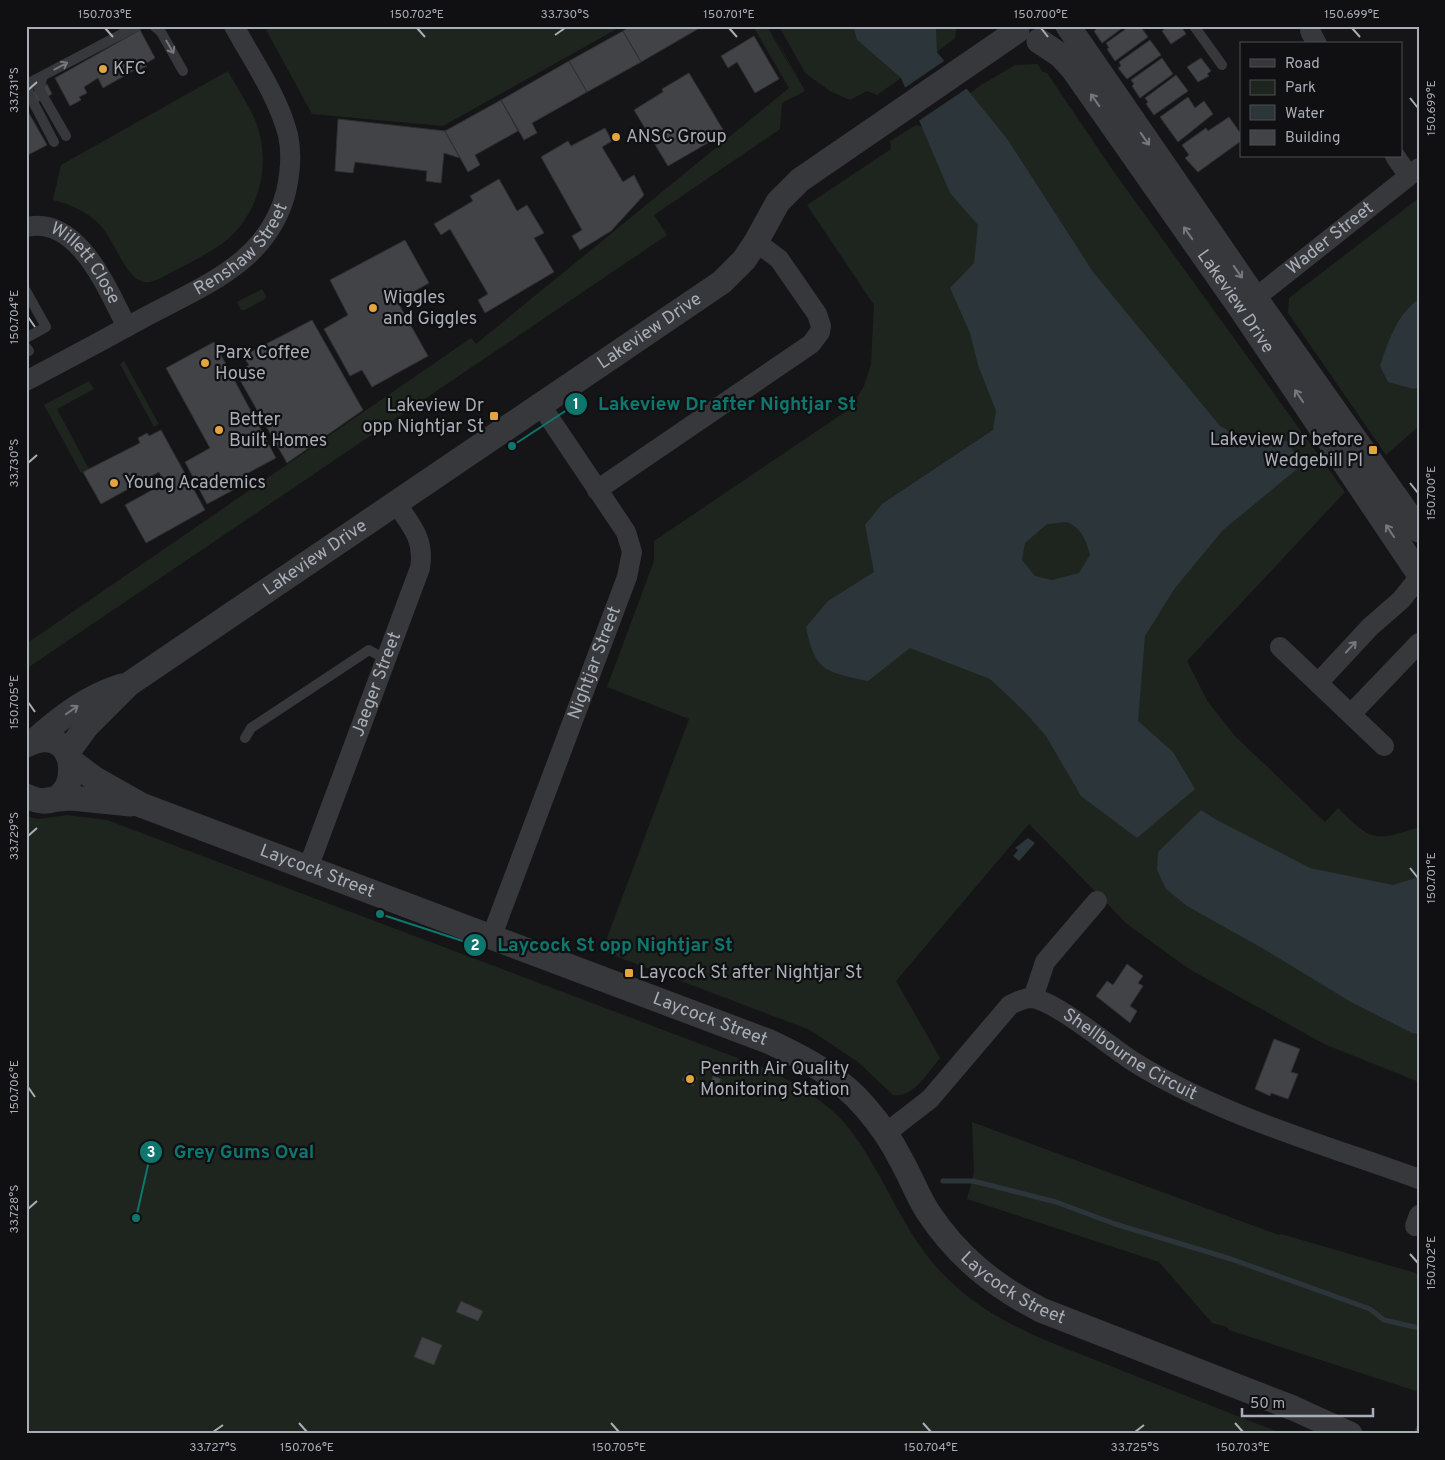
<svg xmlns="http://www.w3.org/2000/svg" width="1445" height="1460" font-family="Overpass,sans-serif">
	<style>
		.green { fill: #1e251e }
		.water { fill: #2c353a; fill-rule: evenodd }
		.pier { fill: #151517 }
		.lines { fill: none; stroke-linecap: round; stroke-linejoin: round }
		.stream { stroke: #2c353a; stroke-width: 5 }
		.building { fill: #424347; stroke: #303033 }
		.service { stroke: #37383c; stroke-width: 10 }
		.minor { stroke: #37383c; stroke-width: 20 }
		.tertiary { stroke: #37383c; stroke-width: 25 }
		.oneway { stroke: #75787f }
		.ticks { fill: none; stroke: #a8adb6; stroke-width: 2 }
		.poi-dot { fill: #e4a440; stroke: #101012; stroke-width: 2 }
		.labels { text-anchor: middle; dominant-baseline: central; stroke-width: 4.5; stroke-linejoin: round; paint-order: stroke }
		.poi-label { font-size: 18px; fill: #a8adb6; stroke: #101012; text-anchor: start }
		.street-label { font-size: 18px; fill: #a8adb6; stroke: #101012 }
		.leader { fill: none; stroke: #0f766e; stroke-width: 2 }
		.callout-dot { fill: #0f766e; stroke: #101012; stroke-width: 2 }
		.mark-label { font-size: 15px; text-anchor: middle; font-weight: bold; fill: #fff }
		.callout-label { font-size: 19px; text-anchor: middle; font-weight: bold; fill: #0f766e; stroke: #101012; stroke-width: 4.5; stroke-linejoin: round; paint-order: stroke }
		.neatline { fill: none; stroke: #a8adb6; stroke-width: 2 }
		.ticks-label { font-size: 12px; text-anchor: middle; fill: #a8adb6 }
	</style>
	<rect width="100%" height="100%" fill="#151517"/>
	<path class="green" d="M264,26H622L443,126L312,114Z
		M753,26H767L798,81L769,26L805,91L782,103L780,129L654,215L667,235L26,669V644L471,338L476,344L789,88Z
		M779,26H853L857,40L901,78L877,95L867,91L850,100L830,91L805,73Z
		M936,26H957L955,38L937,52Z
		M1037,64L1043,72L1047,73L1114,172L1345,492L1187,661L1208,702L1235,736L1325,822L1338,808C1371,841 1375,842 1419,827V1082L1324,1044L1189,969L1127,924L1029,824L896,981L940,1058C928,1072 914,1098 893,1095L858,1062L810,1030L602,951L689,719L607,687L654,561V541L851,408L864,386L871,364L874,305L807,205L891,149L890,141L916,125L924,127L981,85L1015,65Z
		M228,71C237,88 249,105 256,122C271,162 261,209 229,238C209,255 182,266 159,279C153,281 147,284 141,281C125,276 113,238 100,225C88,212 70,204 53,200L61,165Z
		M1419,198V299L1417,300L1414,389L1419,388V426L1386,455L1288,313L1289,298Z
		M262,289L266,296L265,299L245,310H241L237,302Z
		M124,361L159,424L154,427L120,364Z
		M89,381L94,389L57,409L89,469L81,473L44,405Z
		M67,815L107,820L772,1071C799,1087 828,1102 848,1127C886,1175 903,1237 949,1280C996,1326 1058,1345 1118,1369C1173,1391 1228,1412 1283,1434H26V816L38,819Z
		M972,1122L1279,1235L1281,1234L1419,1274V1392L1229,1330L1227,1327L1212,1323L1159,1262L967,1199L974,1172Z"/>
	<path class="water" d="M853,26H936L937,52L1008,140L1093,272L1220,426L1253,444L1287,441L1302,465L1223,530L1175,588L1145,636L1138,721L1173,752L1195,789L1137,838L1081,796L1046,736L1024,711L990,679L910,648L868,681C826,672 815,672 806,627L828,601L874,572L865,525L882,504L993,430L996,411L978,365L970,333L950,288L974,263L978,225L950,193L901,78L857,40ZM1067,522C1082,529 1086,540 1090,555L1079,573L1052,580L1035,576L1022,560L1025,543L1047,524Z
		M1419,299V388L1414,389L1388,382L1380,366C1388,342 1397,314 1419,299Z
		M1201,810L1215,819L1310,868L1393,885L1419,877V1034L1412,1033L1351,1002L1262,948L1187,906L1166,889L1157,870L1158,852Z
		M1028,838L1035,843L1019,861L1013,856L1018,850L1015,848Z"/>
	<path class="pier" d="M947,59L969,87L917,122L903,89Z"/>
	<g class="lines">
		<path class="stream" d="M943,1181H973L1056,1202L1115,1224L1231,1259L1370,1309L1384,1320L1419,1328
			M1417,1434L1419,1427"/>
	</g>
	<path class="building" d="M631,26H703L641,62L623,31Z
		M1094,26H1125L1102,43L1094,31L1096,30Z
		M1130,26H1140L1148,37L1115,61L1107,49L1109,48L1106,43Z
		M1168,26H1181L1186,34L1171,44L1162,31Z
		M140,30L155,58L145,64L147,66L139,70L138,68L103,88L98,78L84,87L87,93L79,97L81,100L70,106L55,78Z
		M623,31L641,62L587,92L569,61Z
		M754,36L779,79L755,93L737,62L728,68L721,56Z
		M1150,40L1161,55L1127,79L1118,68L1121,66L1119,62Z
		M1162,58L1173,74L1140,98L1132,86L1134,84L1131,80Z
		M1201,58L1211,71L1207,74L1209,76L1198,82L1187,67Z
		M569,61L587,92L532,123L537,133L524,140L501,100Z
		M689,73L725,133L668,166L634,110L663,92L662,89Z
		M1176,75L1188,91L1154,115L1146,104L1148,102L1145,98Z
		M47,84L52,94L32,105L27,96Z
		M1188,97L1195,108L1204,101L1213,114L1178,142L1160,117Z
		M501,100L518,131L475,155L480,165L468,172L445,131Z
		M26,108L47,145L26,156Z
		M1229,117L1241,134V141L1198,172L1185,158L1189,155L1182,145L1206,128L1208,131Z
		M338,119L445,131L460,158L444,153L441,183L426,181L427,171L355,162L353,173L335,171Z
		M605,128L612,141L602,147L623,182L634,175L644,195L611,231L580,250L572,236L582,230L541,157L568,141L571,146Z
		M499,179L517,211L527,205L544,233L534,238L554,272L485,313L478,300L488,294L450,229L441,235L434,224L473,201L470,196Z
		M405,240L429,283L397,301L428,356L372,387L362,370L350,376L324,329L348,315L330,280Z
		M312,320L363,410L287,463L236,373L249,365L243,356Z
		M214,342L276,458L231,482L235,489L207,504L185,462L210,448L166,368Z
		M161,430L205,510L146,543L125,505L152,490L151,487L163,480L159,472L101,504L83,472L140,443L138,438L147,433L149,436Z
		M1127,964L1143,976L1138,983L1143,986L1130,1006L1137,1011L1130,1023L1096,996L1107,981L1113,985Z
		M1274,1039L1300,1049L1291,1072L1298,1074L1288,1099L1271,1093L1270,1096L1255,1089Z
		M687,1072L697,1078L693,1086L682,1080Z
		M713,1076L721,1079L719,1085L711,1081Z
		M461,1301L483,1311L478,1321L456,1312Z
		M422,1337L442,1345L434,1365L414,1357Z"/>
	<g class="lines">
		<path class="service" d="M154,26L161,32L183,71
			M1194,26L1222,65
			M43,76L39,89L66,136
			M54,142L31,98C28,92 27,89 31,82L137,26
			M26,291L46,327L26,338
			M26,347L29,351
			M245,738L251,728L369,650L387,660"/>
		<g class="minor">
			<path d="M1311,26L1310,31L1317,44"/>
			<path d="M1395,156L1408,175"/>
			<path id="s1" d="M26,227C79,215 108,291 127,327"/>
			<path id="s2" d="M1244,307L1419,168"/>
			<path id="s3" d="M26,381C66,360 107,338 147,316C205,285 268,262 286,192C290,174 292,153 288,135C278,96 253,61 234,26"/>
			<path d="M597,490L811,344L820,332L821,326L817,314L779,259L756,242"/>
			<path d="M1280,647L1384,746"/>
			<path d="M1318,683L1370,627L1401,600L1417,580"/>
			<path d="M1351,714L1419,643"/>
			<path id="s4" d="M308,868L420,568C425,539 411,525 395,502"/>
			<path id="s5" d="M491,938L627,577L632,552L626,532L540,404"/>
			<path d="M1033,998L1045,962L1097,901"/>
			<path id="s6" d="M886,1133L930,1099L1010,1005C1017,1002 1023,998 1031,998C1053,999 1112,1048 1134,1062C1221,1116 1323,1144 1419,1179"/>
			<path d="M1415,1226L1419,1215"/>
		</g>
		<g class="tertiary">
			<path d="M1068,26L1256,299L1419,530"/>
			<path id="s7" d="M1039,41L1060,55L1073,69L1241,309L1417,571"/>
			<path d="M34,741C61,717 87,697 122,686"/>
			<path d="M26,745C86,715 85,825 26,796"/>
			<path id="s8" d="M67,753L86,727L129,684L722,282L744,260L756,242L778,202L800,180L1017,31"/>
			<path id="s9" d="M71,761L95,779L141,805L770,1042C806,1059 840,1077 866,1108C879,1123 891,1140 900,1158C910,1175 917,1195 928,1212C957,1256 994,1286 1041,1310L1293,1408L1350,1434"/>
			<path d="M47,800L71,798L131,804"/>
		</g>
	</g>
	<defs><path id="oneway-shaft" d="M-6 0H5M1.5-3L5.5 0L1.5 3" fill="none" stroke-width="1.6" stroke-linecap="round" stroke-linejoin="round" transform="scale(1.25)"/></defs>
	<g class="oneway">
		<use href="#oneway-shaft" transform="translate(170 47) rotate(60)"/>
		<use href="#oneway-shaft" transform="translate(61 66) rotate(-28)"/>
		<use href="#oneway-shaft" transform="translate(1095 100) rotate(-125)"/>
		<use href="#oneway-shaft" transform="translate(1145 139) rotate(55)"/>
		<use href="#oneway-shaft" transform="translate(1188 233) rotate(-125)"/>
		<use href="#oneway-shaft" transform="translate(1238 272) rotate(55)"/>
		<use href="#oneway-shaft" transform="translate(1299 396) rotate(-124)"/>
		<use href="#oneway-shaft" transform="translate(1390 531) rotate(-124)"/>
		<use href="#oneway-shaft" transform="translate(1351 647) rotate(-47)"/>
		<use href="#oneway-shaft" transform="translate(72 710) rotate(-35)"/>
	</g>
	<path class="ticks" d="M105,28L113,37M417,28L425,37M729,28L737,37M1041,28L1048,37M1352,28L1360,37M555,35L565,28M28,90L37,82M1410,98L1418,108M28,317L35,327M28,463L37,455M1410,483L1418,493M28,702L35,712M28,836L37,828M1410,868L1418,878M28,1087L35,1097M28,1209L37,1201M1410,1254L1418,1263M299,1423L307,1432M611,1423L619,1432M923,1423L931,1432M1235,1423L1243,1432M213,1432L223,1425M1135,1432L1144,1425"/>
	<g class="poi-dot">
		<circle cx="103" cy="69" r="5"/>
		<circle cx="616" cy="137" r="5"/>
		<circle cx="373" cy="308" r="5"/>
		<circle cx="205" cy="363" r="5"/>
		<rect x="489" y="411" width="10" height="10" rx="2.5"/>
		<circle cx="219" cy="430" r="5"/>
		<rect x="1368" y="445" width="10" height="10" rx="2.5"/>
		<circle cx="114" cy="483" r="5"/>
		<rect x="624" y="968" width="10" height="10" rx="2.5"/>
		<circle cx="690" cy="1079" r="5"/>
	</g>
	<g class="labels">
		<g class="poi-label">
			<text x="113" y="69">KFC</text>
			<text x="626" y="137">ANSC Group</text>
			<text x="383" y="298">Wiggles<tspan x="383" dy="21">and Giggles</tspan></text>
			<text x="215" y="353">Parx Coffee<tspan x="215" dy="21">House</tspan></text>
			<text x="484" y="406" text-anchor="end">Lakeview Dr<tspan x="484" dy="21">opp Nightjar St</tspan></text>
			<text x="229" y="420">Better<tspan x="229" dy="21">Built Homes</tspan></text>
			<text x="1363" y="440" text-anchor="end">Lakeview Dr before<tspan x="1363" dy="21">Wedgebill Pl</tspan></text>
			<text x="124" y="483">Young Academics</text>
			<text x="639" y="973">Laycock St after Nightjar St</text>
			<text x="700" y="1069">Penrith Air Quality<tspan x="700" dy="21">Monitoring Station</tspan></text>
		</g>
		<g class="street-label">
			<text stroke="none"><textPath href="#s2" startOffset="110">Wader Street</textPath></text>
			<text stroke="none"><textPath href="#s3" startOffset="255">Renshaw Street</textPath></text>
			<text stroke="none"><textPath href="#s1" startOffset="76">Willett Close</textPath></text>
			<text stroke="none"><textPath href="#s7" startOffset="328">Lakeview Drive</textPath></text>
			<text stroke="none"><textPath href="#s8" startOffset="722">Lakeview Drive</textPath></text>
			<text stroke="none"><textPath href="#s8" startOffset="318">Lakeview Drive</textPath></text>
			<text stroke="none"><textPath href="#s5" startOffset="294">Nightjar Street</textPath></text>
			<text stroke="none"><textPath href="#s4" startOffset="196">Jaeger Street</textPath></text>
			<text stroke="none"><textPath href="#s9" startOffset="271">Laycock Street</textPath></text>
			<text stroke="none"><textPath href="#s9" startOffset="691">Laycock Street</textPath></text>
			<text stroke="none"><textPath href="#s6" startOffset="316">Shellbourne Circuit</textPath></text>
			<text stroke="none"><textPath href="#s9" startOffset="1110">Laycock Street</textPath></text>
		</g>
	</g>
	<path class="leader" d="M512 446L576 404M380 914L475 945M136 1218L151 1152"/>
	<g class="callout-dot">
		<circle cx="512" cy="446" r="5"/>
		<circle cx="380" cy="914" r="5"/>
		<circle cx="136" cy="1218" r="5"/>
		<circle cx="576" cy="404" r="12"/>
		<circle cx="475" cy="945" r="12"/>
		<circle cx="151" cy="1152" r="12"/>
	</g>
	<g class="mark-label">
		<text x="576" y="409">1</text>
		<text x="475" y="950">2</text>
		<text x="151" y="1157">3</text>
	</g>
	<g class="callout-label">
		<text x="727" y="410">Lakeview Dr after Nightjar St</text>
		<text x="615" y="951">Laycock St opp Nightjar St</text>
		<text x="244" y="1158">Grey Gums Oval</text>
	</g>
	<rect width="1445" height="1460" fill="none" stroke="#101012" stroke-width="55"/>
	<rect x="1240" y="42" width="162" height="115" fill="#101012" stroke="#4d4f54"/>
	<rect x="1250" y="59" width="25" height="8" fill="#37383c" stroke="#4d4f54"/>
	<text x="1285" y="68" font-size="15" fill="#a8adb6">Road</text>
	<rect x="1250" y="80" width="25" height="15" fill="#1e251e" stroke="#4d4f54"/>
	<text x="1285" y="92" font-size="15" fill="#a8adb6">Park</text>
	<rect x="1250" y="105" width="25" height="15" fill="#2c353a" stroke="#4d4f54"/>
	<text x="1285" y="118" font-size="15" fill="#a8adb6">Water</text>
	<rect x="1250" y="130" width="25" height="15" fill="#424347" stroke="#4d4f54"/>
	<text x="1285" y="142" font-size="15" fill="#a8adb6">Building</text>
	<path d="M1242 1408v8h131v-8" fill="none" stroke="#a8adb6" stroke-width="2.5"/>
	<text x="1250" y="1408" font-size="15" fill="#a8adb6" stroke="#101012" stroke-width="4" paint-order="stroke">50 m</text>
	<rect x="28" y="28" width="1390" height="1404" class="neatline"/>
	<g class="ticks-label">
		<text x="105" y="18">150.703°E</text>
		<text x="417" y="18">150.702°E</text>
		<text x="565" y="18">33.730°S</text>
		<text x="729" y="18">150.701°E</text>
		<text x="1041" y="18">150.700°E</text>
		<text x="1352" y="18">150.699°E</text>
		<text transform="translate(14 90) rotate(-90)" y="4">33.731°S</text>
		<text transform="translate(1431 108) rotate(-90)" y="4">150.699°E</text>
		<text transform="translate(14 317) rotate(-90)" y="4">150.704°E</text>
		<text transform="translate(14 463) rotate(-90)" y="4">33.730°S</text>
		<text transform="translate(1431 493) rotate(-90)" y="4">150.700°E</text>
		<text transform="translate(14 702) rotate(-90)" y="4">150.705°E</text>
		<text transform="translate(14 836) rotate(-90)" y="4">33.729°S</text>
		<text transform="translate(1431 878) rotate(-90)" y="4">150.701°E</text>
		<text transform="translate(14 1087) rotate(-90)" y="4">150.706°E</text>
		<text transform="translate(14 1209) rotate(-90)" y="4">33.728°S</text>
		<text transform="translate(1431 1263) rotate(-90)" y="4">150.702°E</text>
		<text x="213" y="1451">33.727°S</text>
		<text x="307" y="1451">150.706°E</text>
		<text x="619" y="1451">150.705°E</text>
		<text x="931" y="1451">150.704°E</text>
		<text x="1135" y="1451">33.725°S</text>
		<text x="1243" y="1451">150.703°E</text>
	</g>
</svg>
